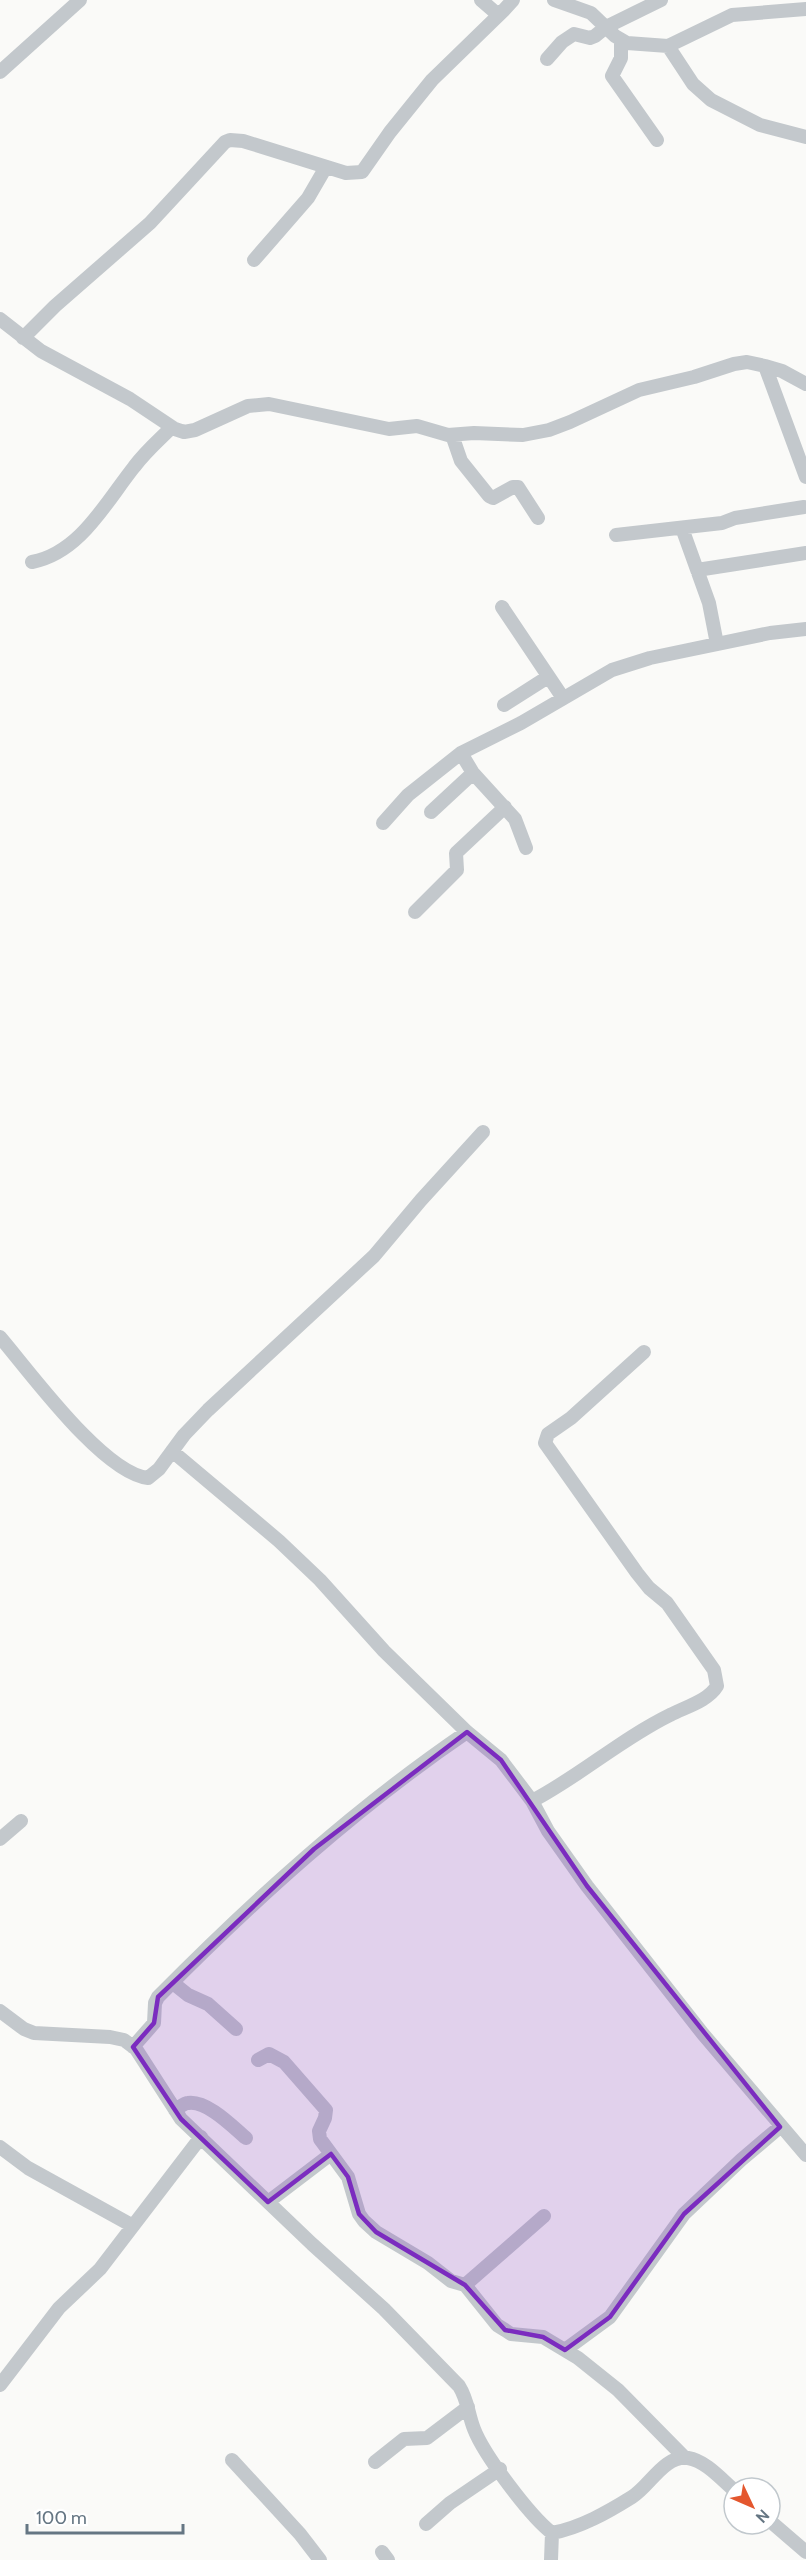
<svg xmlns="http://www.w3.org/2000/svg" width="806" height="2560" font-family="Cabin,sans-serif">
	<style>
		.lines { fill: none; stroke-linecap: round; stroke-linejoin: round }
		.minor { stroke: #c3c8cc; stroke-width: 14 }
		.marked { fill: #7b2cbf; fill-opacity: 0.2; stroke: #7b2cbf; stroke-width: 4.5; stroke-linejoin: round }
	</style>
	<rect width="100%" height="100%" fill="#fafaf8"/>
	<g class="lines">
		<path class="minor" d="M481,0L496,13L503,11L513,0
			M554,0L591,13L615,36L627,43L668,46L693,84L711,100L760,125L806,137
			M621,41V58L612,76L657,140
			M668,46L732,15L806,9
			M547,59L562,42L574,34L590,38L595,36L606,27L661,0
			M0,72L80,0
			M254,260L308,198L326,167
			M0,319L41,351L130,399L175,429L184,432L195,430L248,406L269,404L389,429L417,426L448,435L474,433L523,435L549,430L570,422L639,390L694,377L734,364L747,362L765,366L782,371L806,384
			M23,338L55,306L150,223L225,142L230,140L243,141L346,173L362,172L390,132L432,80L503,11
			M765,366L806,477
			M452,435L461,461L489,496L493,498L513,487H518L538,518
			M682,528L709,603L717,644
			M616,535L722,523L735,518L804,507
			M32,562C80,553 106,502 134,467C145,452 159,440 172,427
			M697,570L806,553
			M502,607L563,698
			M504,705L548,677
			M461,753L473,773L515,819L526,848
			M431,812L473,773
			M383,823L408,795L461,753L521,723L612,670L650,658L770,633L806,629
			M415,912L457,870L456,853L505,807
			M0,1337C30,1372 103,1473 148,1478L159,1469L184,1435L208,1410L374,1256L421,1200L483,1132
			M172,1451L279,1541L320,1580L384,1651L467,1732L501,1760L532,1801L548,1831L587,1886L703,2034L806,2155
			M532,1801C580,1776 621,1739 670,1715C685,1707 708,1701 717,1686L714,1670L667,1603L649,1588L637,1573L545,1443L548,1434L571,1418L644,1352
			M0,1839L21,1821
			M173,1983L188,1995L208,2004L236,2029
			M0,2011L24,2029L34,2033L110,2037L124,2040L136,2049L181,2119L312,2244L384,2309L459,2386C468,2400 468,2414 474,2429C484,2455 530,2516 552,2533C580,2528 608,2512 632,2497C650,2486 664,2455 688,2458C706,2461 721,2479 734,2490
			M133,2047L154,2023L155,2003L158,1997C254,1900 354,1809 467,1732
			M258,2060L269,2054L284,2062L326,2110L325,2118L319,2131L320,2139L348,2177L359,2214L364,2221L376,2232L428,2263L451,2281L465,2285L497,2325L505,2330L511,2334L543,2337L578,2358L618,2390L685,2458
			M175,2110C179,2108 184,2103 188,2103C207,2100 233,2127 246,2138
			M0,2147L28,2168L133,2226
			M268,2202L331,2154
			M465,2285L544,2216
			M565,2350L610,2317L684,2214L741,2160L780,2127
			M0,2385L59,2308L100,2269L201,2137
			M232,2460L300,2534L320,2560
			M375,2462L404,2439L427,2438L468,2407
			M770,2521L806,2552
			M426,2524L450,2503L500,2469
			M382,2552L388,2560
			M551,2560L552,2533"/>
	</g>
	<path class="marked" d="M467,1732L501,1760L587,1886L780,2127L684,2214L610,2317L565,2350L543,2337L505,2330L465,2285L376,2232L359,2214L348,2177L331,2154L268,2202L181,2119L133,2047L154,2023L158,1997L314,1849Z"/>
	<g transform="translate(752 2506) rotate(134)"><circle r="28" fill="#ffffff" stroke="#c1c8cd" stroke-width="1.5"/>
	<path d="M0-4.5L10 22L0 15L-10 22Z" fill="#e4572e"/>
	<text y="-9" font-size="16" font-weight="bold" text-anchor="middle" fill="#657683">N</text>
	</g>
	<path d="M27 2524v9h156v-9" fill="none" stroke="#657683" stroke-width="3"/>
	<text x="36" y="2524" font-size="18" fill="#657683" stroke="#ffffff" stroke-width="4.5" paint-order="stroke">100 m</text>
</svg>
